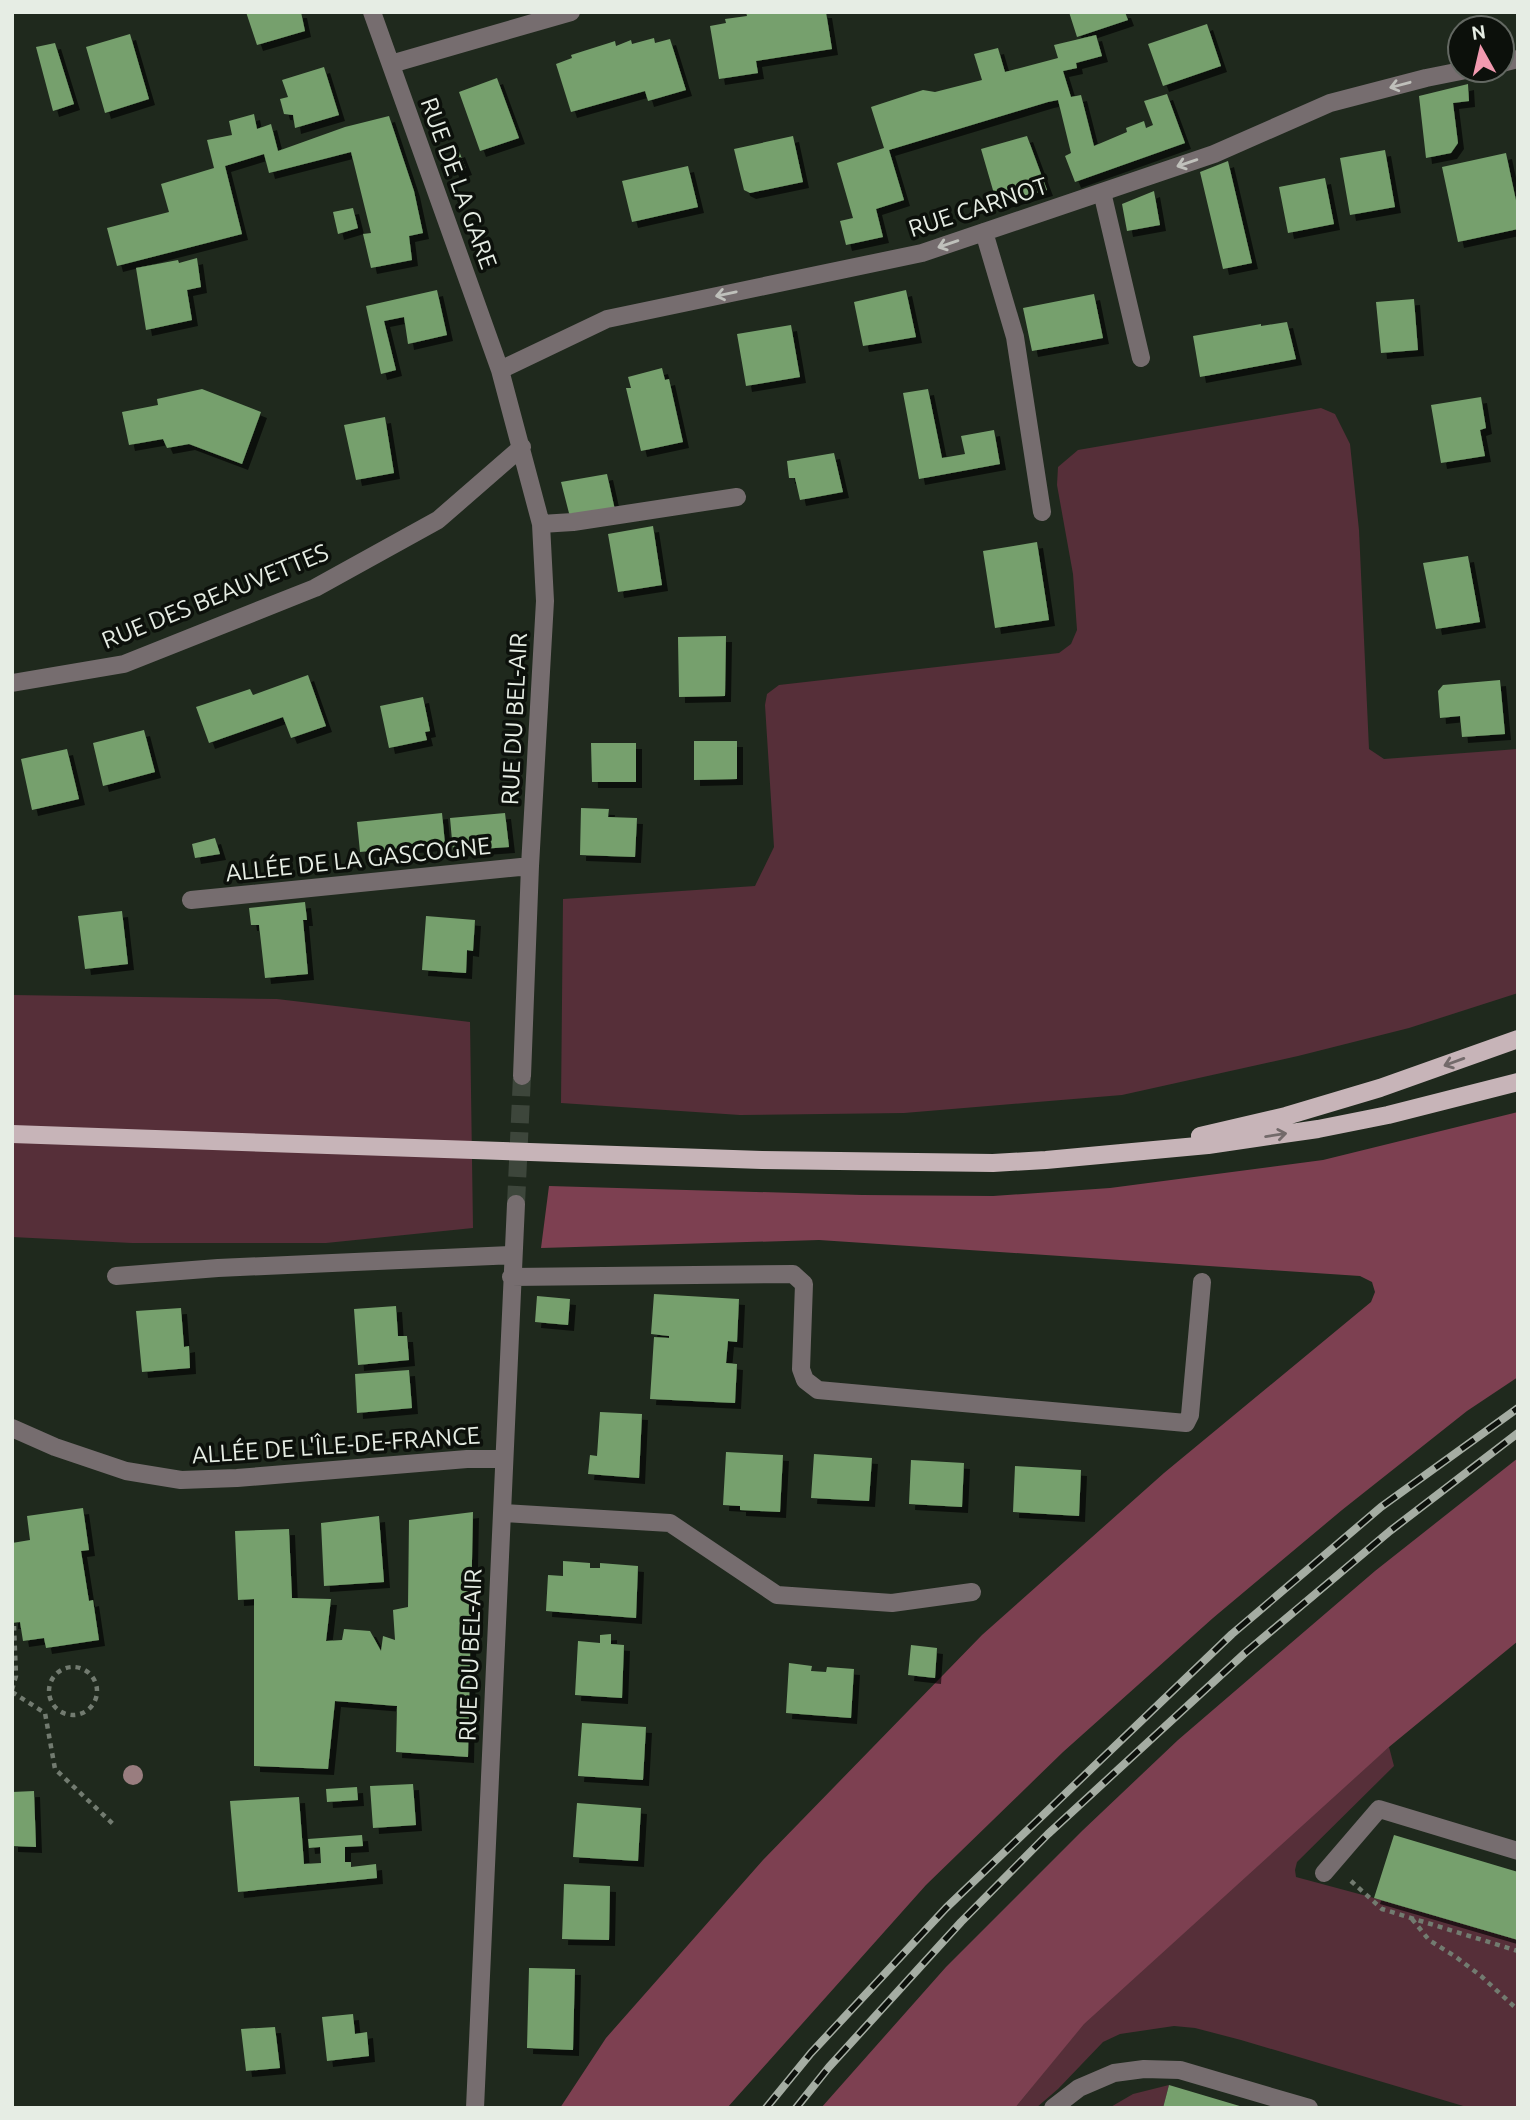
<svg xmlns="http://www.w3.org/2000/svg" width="1530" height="2120" font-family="Ubuntu,sans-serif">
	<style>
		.green { fill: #562f39 }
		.forest { fill: #7d4051 }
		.building { fill: #76a06d; filter: url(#shadow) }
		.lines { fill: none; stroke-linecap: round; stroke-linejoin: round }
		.minor-tunnel { stroke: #3d463b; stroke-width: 18; stroke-dasharray: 18 9; stroke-linecap: butt }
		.path { stroke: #727b70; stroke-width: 4.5; stroke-dasharray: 5 5; stroke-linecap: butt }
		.minor { stroke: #766d6f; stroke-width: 18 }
		.major { stroke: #c7b4b8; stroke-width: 18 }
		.rail-casing { stroke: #a5ada3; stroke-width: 8 }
		.rail { stroke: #0c100b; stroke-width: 5; stroke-dasharray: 16; stroke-linecap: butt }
		.tree { fill: #997d7f }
		.oneway { stroke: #bfc0bb }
		.oneway2 { stroke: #736a6a }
		.labels { text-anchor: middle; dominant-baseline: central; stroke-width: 7; stroke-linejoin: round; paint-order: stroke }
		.street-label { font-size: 24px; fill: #e6ede4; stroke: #0c100b }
	</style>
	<defs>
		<filter id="shadow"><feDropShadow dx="6" dy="6" stdDeviation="0" flood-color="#0009"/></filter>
	</defs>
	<rect width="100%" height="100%" fill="#1f291d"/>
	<path class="green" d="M1321,408L1335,414L1350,444L1359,530L1369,749L1384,759L1518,749V993L1409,1028L1298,1056L1122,1095L904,1113L740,1115L561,1103L563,899L755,886L774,847L765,705L767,694L779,685L1059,653L1071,644L1077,630L1073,574L1057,485L1058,467L1078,450Z
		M12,995L277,999L470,1022L473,1228L326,1243H132L12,1237Z
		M1389,1747L1394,1766L1297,1862L1295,1870L1296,1877L1374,1898L1518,1940V2108H1470L1241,2040L1195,2028L1174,2026L1120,2034L1103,2042L1058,2089L1036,2108H1015L1083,2024L1281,1837Z
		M1169,2085L1163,2108H1109L1133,2094Z"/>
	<path class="forest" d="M1518,1112V1377L1467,1411L1342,1510L1213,1618L1063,1752L926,1885L727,2108H560L606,2038L763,1860L982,1635L1164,1473L1371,1302L1375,1292L1372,1282L1360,1276L819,1240L541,1248L549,1186L862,1195L993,1196L1110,1188L1323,1160Z
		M1518,1458V1641L1389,1747L1084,2024L1015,2108H821L946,1967L1082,1831L1178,1740L1375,1571Z"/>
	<path class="building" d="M246,12H301L305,31L257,45Z
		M746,12H826L832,49L756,61L758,73L719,79L710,26L726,23L725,19L747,16Z
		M1069,12H1125L1128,20L1077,37Z
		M1207,24L1221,66L1163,86L1148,44Z
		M130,34L149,99L105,113L86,47Z
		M1096,35L1102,56L1076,63L1077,68L1063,71L1071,97L1081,95L1094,146L1127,132L1126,128L1144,121L1146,128L1153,125L1144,101L1167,94L1185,143L1075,182L1065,156L1071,153L1058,100L1048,102L889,150L904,200L876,209L883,237L846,245L840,221L853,218L837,163L884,148L871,107L923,90L935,92L982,80L974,54L998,48L1005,72L1058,58L1054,45Z
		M654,38L655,43L670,39L686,90L648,101L645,91L571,112L556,64L572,58L571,55L609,43L615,41L616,46L631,40L632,44Z
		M55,43L74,104L53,111L36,47Z
		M324,67L339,115L295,128L293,115L284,114L280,99L288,97L282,80Z
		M497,78L519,138L480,151L459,92Z
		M1468,84L1469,101L1453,103L1458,143L1451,153L1426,158L1419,96Z
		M254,114L257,129L271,124L278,151L345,127L389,116L414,191L423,233L409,236L412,260L371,268L363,234L371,233L351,152L269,173L264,154L225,166L242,234L117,266L107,228L169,212L161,184L214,168L207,140L232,135L229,121Z
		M793,136L803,182L750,193L744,190L734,149Z
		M1027,136L1047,190L997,204L981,149Z
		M1385,150L1395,207L1350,215L1340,158Z
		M459,151L466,169L454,173L447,156Z
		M1506,153L1518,210V229L1458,242L1442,167Z
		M1228,161L1252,263L1223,269L1200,172Z
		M688,166L698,207L632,222L622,181Z
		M1325,178L1334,224L1288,233L1279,187Z
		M1154,191L1160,225L1127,231L1122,204Z
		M353,208L358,228L338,234L333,212Z
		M197,258L201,287L187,290L192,320L146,330L136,268L178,260L179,263Z
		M437,290L447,335L408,344L404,317L384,321L396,370L381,374L366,306Z
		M906,290L916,337L863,346L854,302Z
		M1094,294L1103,338L1032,351L1023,308Z
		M1414,299L1418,350L1381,353L1376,302Z
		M1287,322L1296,359L1200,377L1193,336L1261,324V326Z
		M791,325L800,377L746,386L737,334Z
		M662,368L665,380L669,379L683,442L641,451L626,388H631L628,377Z
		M202,389L261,412L242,464L189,444L167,448L163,439L129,445L122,412L158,405L157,399Z
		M928,389L942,458L965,454L961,436L994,430L1000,464L919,479L903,393Z
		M1481,397L1486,428L1480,430L1485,456L1441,463L1431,405Z
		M385,417L394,473L356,480L344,425Z
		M834,453L843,492L800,500L795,478H789L787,461Z
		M607,474L615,510L570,517L561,482Z
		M653,526L662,585L618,592L608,534Z
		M1037,542L1049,620L995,628L983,551Z
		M1468,556L1480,622L1436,629L1423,563Z
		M726,636L725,696L679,697L678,637Z
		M308,675L326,726L291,738L283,717L209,743L196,707L250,689L253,695Z
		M1500,680L1505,734L1462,737L1460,716L1440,718L1438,691L1443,685Z
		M423,697L430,731L425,732L427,740L389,748L380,706Z
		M144,730L155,772L103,786L93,743Z
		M694,741H737V779L694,780Z
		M591,743H636V782H592Z
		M67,749L79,799L32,810L21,759Z
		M581,808L609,809L608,817L637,818L635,857L580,855Z
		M442,813L445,844L360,852L357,822Z
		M505,813L509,847L453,851L450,818Z
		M215,838L220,854L195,858L192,844Z
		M305,902L307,920H303L308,974L265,978L259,925H251L249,908Z
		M122,911L128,964L85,969L78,916Z
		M426,916L475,920L473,951L467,950L466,973L422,970Z
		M654,1294L739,1299L737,1342L728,1341L726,1363L737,1364L735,1403L650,1399L654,1337L669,1338V1336L651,1334Z
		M537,1296L570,1299L568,1325L535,1322Z
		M396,1306L398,1336H407L409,1360L358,1365L354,1309Z
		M181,1308L184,1347L189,1346L190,1368L142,1372L136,1311Z
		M409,1370L412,1408L357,1413L355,1374Z
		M600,1412L642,1414L639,1478L588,1474L590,1455L597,1456Z
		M726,1452L783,1455L780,1512L740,1510V1506L723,1505Z
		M814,1454L872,1458L869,1501L811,1498Z
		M911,1460L964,1463L962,1507L909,1504Z
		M1015,1466L1081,1470L1079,1516L1013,1512Z
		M83,1508L89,1550L81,1551L89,1601L93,1600L99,1640L46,1648L44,1638L23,1641L20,1622L12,1623V1543L30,1540L27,1516Z
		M473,1512L468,1757L396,1752L397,1706L335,1701L328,1769L254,1766V1599L238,1600L235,1531L289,1529L292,1598L331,1599L326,1641L342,1640L344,1629L370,1631L381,1651L383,1636L395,1640L393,1610L408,1607L409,1520Z
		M379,1516L384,1582L324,1586L321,1523Z
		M563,1561L590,1563V1568H600V1563L638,1566L636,1618L546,1611L548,1575L563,1576Z
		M611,1634V1644L624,1645L622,1698L575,1695L578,1641L600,1643V1635Z
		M911,1645L937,1648L935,1678L908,1675Z
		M789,1663L812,1666L811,1671L826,1672L827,1667L854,1669L851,1718L786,1713Z
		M582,1723L646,1727L643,1780L578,1776Z
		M413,1784L416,1825L373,1828L370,1786Z
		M357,1787L358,1800L327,1802L326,1789Z
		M34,1791L36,1847L12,1846V1792Z
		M299,1797L304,1864L321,1863L320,1847L309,1848L308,1839L362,1835L363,1846L345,1847V1862H351V1867L376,1864L377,1878L238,1892L230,1801Z
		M577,1803L641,1808L638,1861L573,1857Z
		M1394,1835L1518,1872V1940L1374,1898Z
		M564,1884L610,1886L609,1940L562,1939Z
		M529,1968L575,1969L573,2050L527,2048Z
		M353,2014L355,2034L367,2032L369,2056L327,2061L322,2017Z
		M275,2027L280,2068L246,2071L241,2029Z
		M1169,2085L1243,2107V2108H1163Z"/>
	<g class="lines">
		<path class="minor-tunnel" d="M516,1204L522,1076"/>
		<path class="path" d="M49 1691a24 24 0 1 1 48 0a24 24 0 1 1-48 0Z
			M12,1690L16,1676L14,1626
			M12,1692L45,1713L55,1769L114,1825
			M1351,1881L1382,1909L1518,1951
			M1412,1919L1429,1940L1456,1957L1481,1976L1518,2010"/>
		<path class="minor" d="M372,12L500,370L541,524L545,601L530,866L522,1076
			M1502,63L1518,59
			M391,64L571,12
			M1102,192L1141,358
			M984,232L1015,337L1042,512
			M500,370L607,319L922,253L1214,154L1330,103L1426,78L1466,70
			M541,524L573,522L737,497
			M12,683L124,664L315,588L438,520L522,447
			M191,900L530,866
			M116,1276L218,1268L513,1255
			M511,1277L793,1274L804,1284L801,1369L805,1380L818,1390L1186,1423L1190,1415L1202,1282
			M12,1428L55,1447L126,1471L181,1480L237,1478L467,1459H504
			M502,1513L670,1523L777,1595L892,1603L972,1592
			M1324,1873L1379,1809L1518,1851
			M475,2108L516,1204
			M1053,2108L1079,2088L1114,2073L1144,2069L1180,2070L1309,2108"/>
		<path class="major" d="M12,1134L762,1160L993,1163L1046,1160L1208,1145L1318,1129L1388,1115L1518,1082
			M1200,1136L1286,1116L1380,1088L1518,1039"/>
		<g class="rail-casing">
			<path id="rail" d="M766,2108L811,2053L946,1908L1232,1634L1381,1507L1518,1408
				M796,2108L829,2067L961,1922L1048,1834L1245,1653L1390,1531L1518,1433"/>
		</g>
		<use href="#rail" class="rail"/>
	</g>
	<circle class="tree" cx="133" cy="1775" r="10"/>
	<defs><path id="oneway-shaft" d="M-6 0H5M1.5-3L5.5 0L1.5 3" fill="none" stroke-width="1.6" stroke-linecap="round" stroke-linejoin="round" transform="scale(1.75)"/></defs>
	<g class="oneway">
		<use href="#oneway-shaft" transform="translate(1400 85) rotate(165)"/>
		<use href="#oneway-shaft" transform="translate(1187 163) rotate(161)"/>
		<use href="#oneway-shaft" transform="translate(948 244) rotate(161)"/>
		<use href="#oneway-shaft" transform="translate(726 294) rotate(168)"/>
	</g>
	<g class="oneway2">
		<use href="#oneway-shaft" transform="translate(1454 1062) rotate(160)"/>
		<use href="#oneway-shaft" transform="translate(1276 1135) rotate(-9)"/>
	</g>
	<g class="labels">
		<g class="street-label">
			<text transform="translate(459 183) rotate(70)">RUE DE LA GARE</text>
			<text transform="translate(978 207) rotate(-18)">RUE CARNOT</text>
			<text transform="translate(215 596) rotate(-22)">RUE DES BEAUVETTES</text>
			<text transform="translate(514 719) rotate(-87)">RUE DU BEL-AIR</text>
			<text transform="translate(358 859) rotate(-6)">ALLÉE DE LA GASCOGNE</text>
			<text transform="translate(336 1445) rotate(-4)">ALLÉE DE L'ÎLE-DE-FRANCE</text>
			<text transform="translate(470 1655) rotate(-88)">RUE DU BEL-AIR</text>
		</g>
	</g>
	<rect width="1530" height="2120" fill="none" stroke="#e6ede4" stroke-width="28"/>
	<g transform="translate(1481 49) rotate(352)"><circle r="33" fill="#0c100b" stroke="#636862" stroke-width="2"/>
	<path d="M0-5L12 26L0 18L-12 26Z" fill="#f29ab0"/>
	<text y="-10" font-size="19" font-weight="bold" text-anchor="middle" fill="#e6ede4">N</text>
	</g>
</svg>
